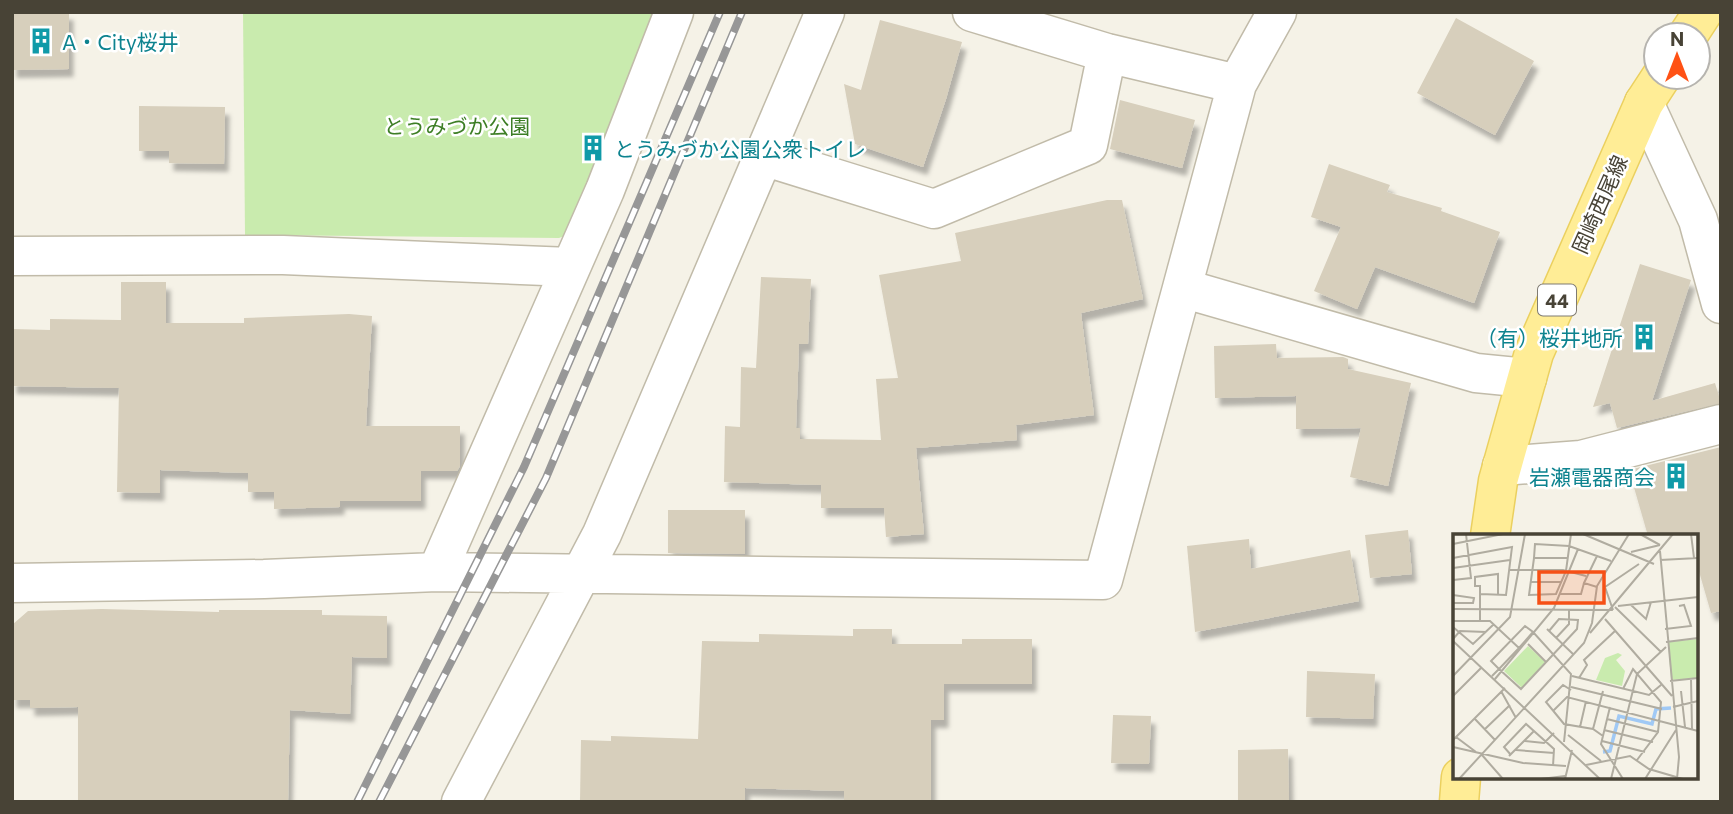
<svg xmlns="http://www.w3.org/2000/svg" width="1733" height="814" font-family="Commissioner,'Noto Sans JP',sans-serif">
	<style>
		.green { fill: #c9ebae }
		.building { fill: #d7cfbc; filter: url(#shadow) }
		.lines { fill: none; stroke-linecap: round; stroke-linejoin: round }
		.minor-casing { stroke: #c1bba9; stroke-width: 41 }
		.primary-casing { stroke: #ebd05f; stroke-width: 41 }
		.minor { stroke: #fff; stroke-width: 38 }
		.primary { stroke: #ffed96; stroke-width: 38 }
		.rail-casing { stroke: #979797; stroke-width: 8 }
		.rail { stroke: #fff; stroke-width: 5; stroke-dasharray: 16; stroke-linecap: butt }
		.labels { text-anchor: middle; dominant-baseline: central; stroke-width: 5; stroke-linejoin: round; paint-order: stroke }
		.shield { fill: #fff; stroke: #7f7b72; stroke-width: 2 }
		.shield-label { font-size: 19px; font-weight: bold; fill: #484336 }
		.culture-label { font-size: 21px; fill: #0d838f; stroke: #fff; text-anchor: start }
		.park-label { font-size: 21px; fill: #3d7e25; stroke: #fff }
		.street-label { font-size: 21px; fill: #484336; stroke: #fff }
		.inset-river { fill: none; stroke: #a0c9f5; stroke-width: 3.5 }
		.inset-road { fill: none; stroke: #b0aca0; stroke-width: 2 }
		.view { fill: #f65016; fill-opacity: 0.15; stroke: #f65016; stroke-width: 3.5 }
		.inset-edge { fill: none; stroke: #484336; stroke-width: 3.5 }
	</style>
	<defs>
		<filter id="shadow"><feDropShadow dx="4.5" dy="8" stdDeviation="2" flood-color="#0004"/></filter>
	</defs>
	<rect width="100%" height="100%" fill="#f5f2e7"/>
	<path class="green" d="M243,12H671L580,230L559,238L245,235Z"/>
	<path class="building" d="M12,12H69V69L12,70Z
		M1456,18L1534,61L1495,135L1417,93Z
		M880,20L962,42L946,99L923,167L855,144L844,84L861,90Z
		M1120,100L1195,120L1182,168L1110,149Z
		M139,106L225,107L224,164L169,163V151H139Z
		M1329,164L1390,185L1387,192L1442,208L1441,211L1500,232L1474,303L1375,267L1357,309L1314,291L1341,227L1311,217Z
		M1107,200H1122L1143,299L1081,313L1094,415L1016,425L1017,440L916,448L924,534L886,537L884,508H821V485L724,482L725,426L740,427L741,367L756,368L761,277L811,279L808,344H799L796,428H800V439L881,440L876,379L898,378L879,275L961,261L955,233Z
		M1640,264L1691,280L1652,401L1715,383L1721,403L1617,428L1610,403L1593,407Z
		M121,282H166V323H244V318L349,314L372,316L366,426H460V466L457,471H421V501H340V507L274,509V492H248V473L160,470V493L117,492L119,388L12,386V329L50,330V319L121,320Z
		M1276,344L1277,358L1343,357L1348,359V369L1411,383L1388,486L1350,477L1361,428L1296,429V396L1215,398L1214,346Z
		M1721,447V611L1711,613L1696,561V536H1648L1629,470Z
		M668,510H745V554L668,553Z
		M1408,530L1412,574L1370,578L1365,535Z
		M1249,539L1251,569L1350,550L1359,601L1195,632L1187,546Z
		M102,609L219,612V610H322V615L387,616V658L352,657L350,714L290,710L288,802H78V707L30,708V700H12V625L28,611Z
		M853,629H892V644H962V639H1032V684H944V720H931V802H844V791L745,788V802H580L581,740L611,741V736L698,739L702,641L759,642V634L853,636Z
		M1307,671L1375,674L1373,719L1306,717Z
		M1113,715L1151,716L1149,764L1111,763Z
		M1288,749L1289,802H1238V750Z"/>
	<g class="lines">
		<g class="minor-casing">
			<path id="minor" d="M972,12L1107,53L1237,84
				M1277,12L1237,84L1182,288L1476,373L1527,378
				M1644,103L1698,220L1721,304
				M763,156L934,209L1088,145L1107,53
				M12,256L283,255L570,267
				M1502,466L1581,460L1721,424
				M437,572L1103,580L1182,288
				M12,583L264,579L437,572L605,190L674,12
				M461,802L602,534L825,12"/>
		</g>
		<g class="primary-casing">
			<path id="primary" d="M1688,35L1703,12
				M1490,536L1498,481L1534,353L1644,103L1661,77
				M1459,802L1461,777"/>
		</g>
		<use href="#minor" class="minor"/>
		<use href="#primary" class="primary"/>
		<g class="rail-casing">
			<path id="rail" d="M357,802L524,467L720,12
				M379,802L546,478L742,12"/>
		</g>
		<use href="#rail" class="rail"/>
	</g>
	<defs>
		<g id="building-bare" transform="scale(2.1)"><path d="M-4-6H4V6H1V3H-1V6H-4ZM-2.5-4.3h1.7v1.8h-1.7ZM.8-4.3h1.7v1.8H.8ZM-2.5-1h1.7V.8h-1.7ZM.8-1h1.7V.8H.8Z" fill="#0f9aa8" stroke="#fff" stroke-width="2.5" paint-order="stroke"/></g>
	</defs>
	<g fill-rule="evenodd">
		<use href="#building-bare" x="41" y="41"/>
		<use href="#building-bare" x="593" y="148"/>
		<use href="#building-bare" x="1644" y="337"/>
		<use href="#building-bare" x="1676" y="476"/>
	</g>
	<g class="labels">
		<rect class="shield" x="1538" y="284.5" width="38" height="31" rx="5"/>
		<g class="shield-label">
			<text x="1557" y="300">44</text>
		</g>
		<g class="culture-label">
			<text x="62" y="41">A・City桜井</text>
			<text x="614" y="148">とうみづか公園公衆トイレ</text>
			<text x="1623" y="337" text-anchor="end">（有）桜井地所</text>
			<text x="1655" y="476" text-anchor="end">岩瀬電器商会</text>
		</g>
		<g class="park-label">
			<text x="457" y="125">とうみづか公園</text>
		</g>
		<g class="street-label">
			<text transform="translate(1599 204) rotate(-66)">岡崎西尾線</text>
		</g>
	</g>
	<g transform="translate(1453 534)">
		<rect width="245" height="245" fill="#f5f2e7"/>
		<path d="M245,105V144L218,146L215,108ZM75,112L92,128L69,154L51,137ZM165,119L169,121L163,126L172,137L169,152L143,146L152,124Z" fill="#c9ebae"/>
		<path class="inset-river" d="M150,218L157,217L166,182L199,190L203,175L218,174"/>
		<path class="inset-road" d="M130,0L201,30M187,0L207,11M238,0L241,24M0,10L50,0M207,17L226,223L224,245M178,18L207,11M0,24L59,13L53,61L27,60M81,24L82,10L116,12L158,27M114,24H81L76,61L103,60L113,37L118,0M207,26L245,24M0,34L57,26M56,36H110L133,42M0,46L18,44L13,0M77,48H108M144,53L131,49L144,22M152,53L186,30M152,53L160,76M106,60H128L131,49M0,61L21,64L20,69H0M178,71L193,85L198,68M165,72L245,63M162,73L208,118M0,75L160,76M152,85L219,162M0,87H37L66,114M27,87V52H22V43L45,40V60M0,93L20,110L41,90M94,95L121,121M212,95L238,92L231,71L226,72M80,98L118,140L111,208M137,99L220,0M103,104L116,90V75M0,105L7,97L33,98M0,107L147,245M213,108L245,104M75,110L93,128M0,142L57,83L72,0M39,142L46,135L66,114L80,98L72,92L38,127L46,135L68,155L124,95L125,86L106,85L96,97M119,142L196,161L208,151M126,144L134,131L131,126L162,97M42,145L101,74L125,15M238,145L239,195M217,147L245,144M118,153L209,175M170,155L180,135L208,168L205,198L184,226M118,156L110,151L93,168L111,190L140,195L150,202M48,157L63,184M228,157L232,193M0,162L29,133M157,173L148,210L170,245M220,173L245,167M100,177L114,163L245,197M21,184L42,206M154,185L205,198M127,193L133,167M32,195L57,171M140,195L150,157M151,196L200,208M115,201L148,227M3,203L23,218M0,206L52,154M72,207L91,209L101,199M149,207L192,218M0,213L70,229L113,232M63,216L101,219M29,221L50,245M58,221L51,213L73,190L101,215L100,232M56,222L81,197M133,231L177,222L196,235L230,245M6,245L131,109L139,89L144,52L176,0M88,245L112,242M112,245L119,216M158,245L184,140L213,113M192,245L223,196"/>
		<path class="view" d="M86,38H151V69H86Z"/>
		<rect width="245" height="245" class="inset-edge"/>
	</g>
	<rect width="1733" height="814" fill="none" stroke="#484336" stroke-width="28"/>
	<g transform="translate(1677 56)"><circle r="33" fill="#ffffff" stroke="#b6b4af" stroke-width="2"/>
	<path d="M0-5L12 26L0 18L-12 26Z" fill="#ff5114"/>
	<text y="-10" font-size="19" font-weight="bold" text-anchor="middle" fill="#484336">N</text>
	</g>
</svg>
